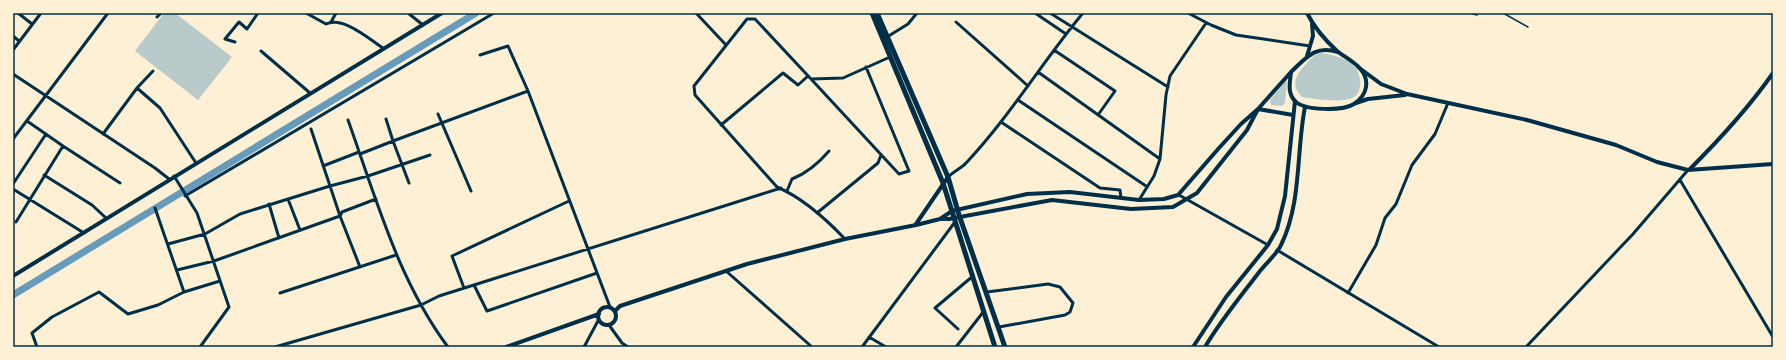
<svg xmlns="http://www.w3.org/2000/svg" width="1786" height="360" font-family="Overpass,sans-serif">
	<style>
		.green { fill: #b9caca }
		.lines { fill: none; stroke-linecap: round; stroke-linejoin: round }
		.canal { stroke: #669bbc; stroke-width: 7 }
		.service { stroke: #003049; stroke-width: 1.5 }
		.minor { stroke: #003049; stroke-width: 3 }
		.tertiary { stroke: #003049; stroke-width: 4 }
		.primary { stroke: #003049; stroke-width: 5 }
		.neatline { fill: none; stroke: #003049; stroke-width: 1.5 }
	</style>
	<rect width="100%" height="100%" fill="#fdf0d5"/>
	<path class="green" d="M164,13H175L232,57L198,100L135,51Z
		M1320,53C1338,55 1363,62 1360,86C1359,92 1357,96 1352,98C1341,103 1315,99 1302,97C1290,86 1296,75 1305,65C1309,60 1314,55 1320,53Z
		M1287,79L1285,103L1282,106L1271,105L1270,100Z"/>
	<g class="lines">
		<path class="canal" d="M13,295L476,13"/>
		<path class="service" d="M1469,13L1477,15
			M1503,13L1528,27"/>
		<path class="minor" d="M18,13L32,24
			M306,13L326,24C343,16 369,39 383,48
			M408,13L423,25
			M696,13L726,45
			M1035,13L1066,34
			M1050,13L1168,87
			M1188,13L1211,25L1236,35L1310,46
			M157,17L161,13
			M331,22L336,13
			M956,22L1028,86
			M13,36L19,41
			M887,37L908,24L917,13
			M235,42L225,39L239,22L247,29L258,13
			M13,50L41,13
			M1054,50L1115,91L1098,115
			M261,51L310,93
			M480,55L508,46L528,91
			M1038,72L1160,159
			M13,74L155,168L169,179
			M811,79L899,174L909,171L866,67
			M137,88L153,71
			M1018,100L1146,186
			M438,114L471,191
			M348,120C376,198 398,280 448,347
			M27,121L63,146
			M1001,122L1100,188L1120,190L1121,198
			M721,125L783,73L798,85L808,76
			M103,134L137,88L160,108L196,163
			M13,139L108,13
			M360,154L393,141L386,119
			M323,166L359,152
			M44,175L92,205L106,218
			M174,176L197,213L229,307L200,347
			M948,177C954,171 962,168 967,162C1010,116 1043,61 1083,13
			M1680,180L1773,337
			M409,183L393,141L528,91L610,307
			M13,184L46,134
			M13,189L84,233
			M787,191L792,179C807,173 818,164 829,151
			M1179,195L1268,245
			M185,196L494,13
			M288,199L300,230
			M1139,200L1154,176L1160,159L1166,95L1170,76L1206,23
			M269,204L279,238
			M155,208L184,292
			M817,213L878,163L881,155
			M16,222L63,146L120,183
			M845,239C826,219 803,198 777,187L695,95L694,86L747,19H755L811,79L843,78L890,57
			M168,244L205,234L240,214L330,186L368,176L430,155
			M1277,250L1439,347
			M360,267L340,216L342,212L376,199
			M177,270L214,261L340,216L311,129
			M726,271L812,347
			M474,285L487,311L597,273
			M464,288L452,256L569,201
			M987,292L1048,284L1060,287L1073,303L1070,312L1065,315L999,327
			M280,293L396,255
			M1348,293L1376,245L1385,218L1396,204L1412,165L1435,134L1448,103
			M609,325L622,343L628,347
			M958,329L935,308L973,276
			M869,337L886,347
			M37,347L32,333L52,317L99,292L128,314L158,305L184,292L220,281
			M275,347L421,305L439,296L781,188
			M584,347L599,319
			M862,347L955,222
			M956,347L984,311
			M1526,347L1633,234L1688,170"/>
		<path class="tertiary" d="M1307,13C1314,27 1325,40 1337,51C1348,60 1369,68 1366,87C1365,94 1360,100 1354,104C1343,111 1304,111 1295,101C1287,93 1290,82 1291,72C1307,57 1315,45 1338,52
			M1307,56L1313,36L1312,24
			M1358,67L1381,84L1407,94L1527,120L1616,145L1657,162L1688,170L1773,164
			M1356,103L1368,99L1405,95
			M1689,170C1720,139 1748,109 1773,73
			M940,219H949L1052,200L1131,209L1173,207L1197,193L1247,130L1258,109L1293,115
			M916,224L948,177
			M13,276L442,13
			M598 316a9 9 0 1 1 18 0a9 9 0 1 1-18 0Z
			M615,311L620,306L747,264L845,239L916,225L940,219L952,211L1027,194L1070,192L1139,200L1164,199L1178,195L1219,148L1241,124L1258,109L1291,72
			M506,347L599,314
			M1193,347L1226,297L1268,245L1277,229L1285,196L1295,101
			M1205,347C1221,320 1241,296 1260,271C1267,262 1277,254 1281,245C1302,202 1296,152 1305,107"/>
		<path class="primary" d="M872,13L943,183L995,347
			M877,13L948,177L959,215L1005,347"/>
	</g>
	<rect width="1786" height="360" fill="none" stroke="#fdf0d5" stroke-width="28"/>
	<rect x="14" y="14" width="1758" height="332" class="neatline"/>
</svg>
